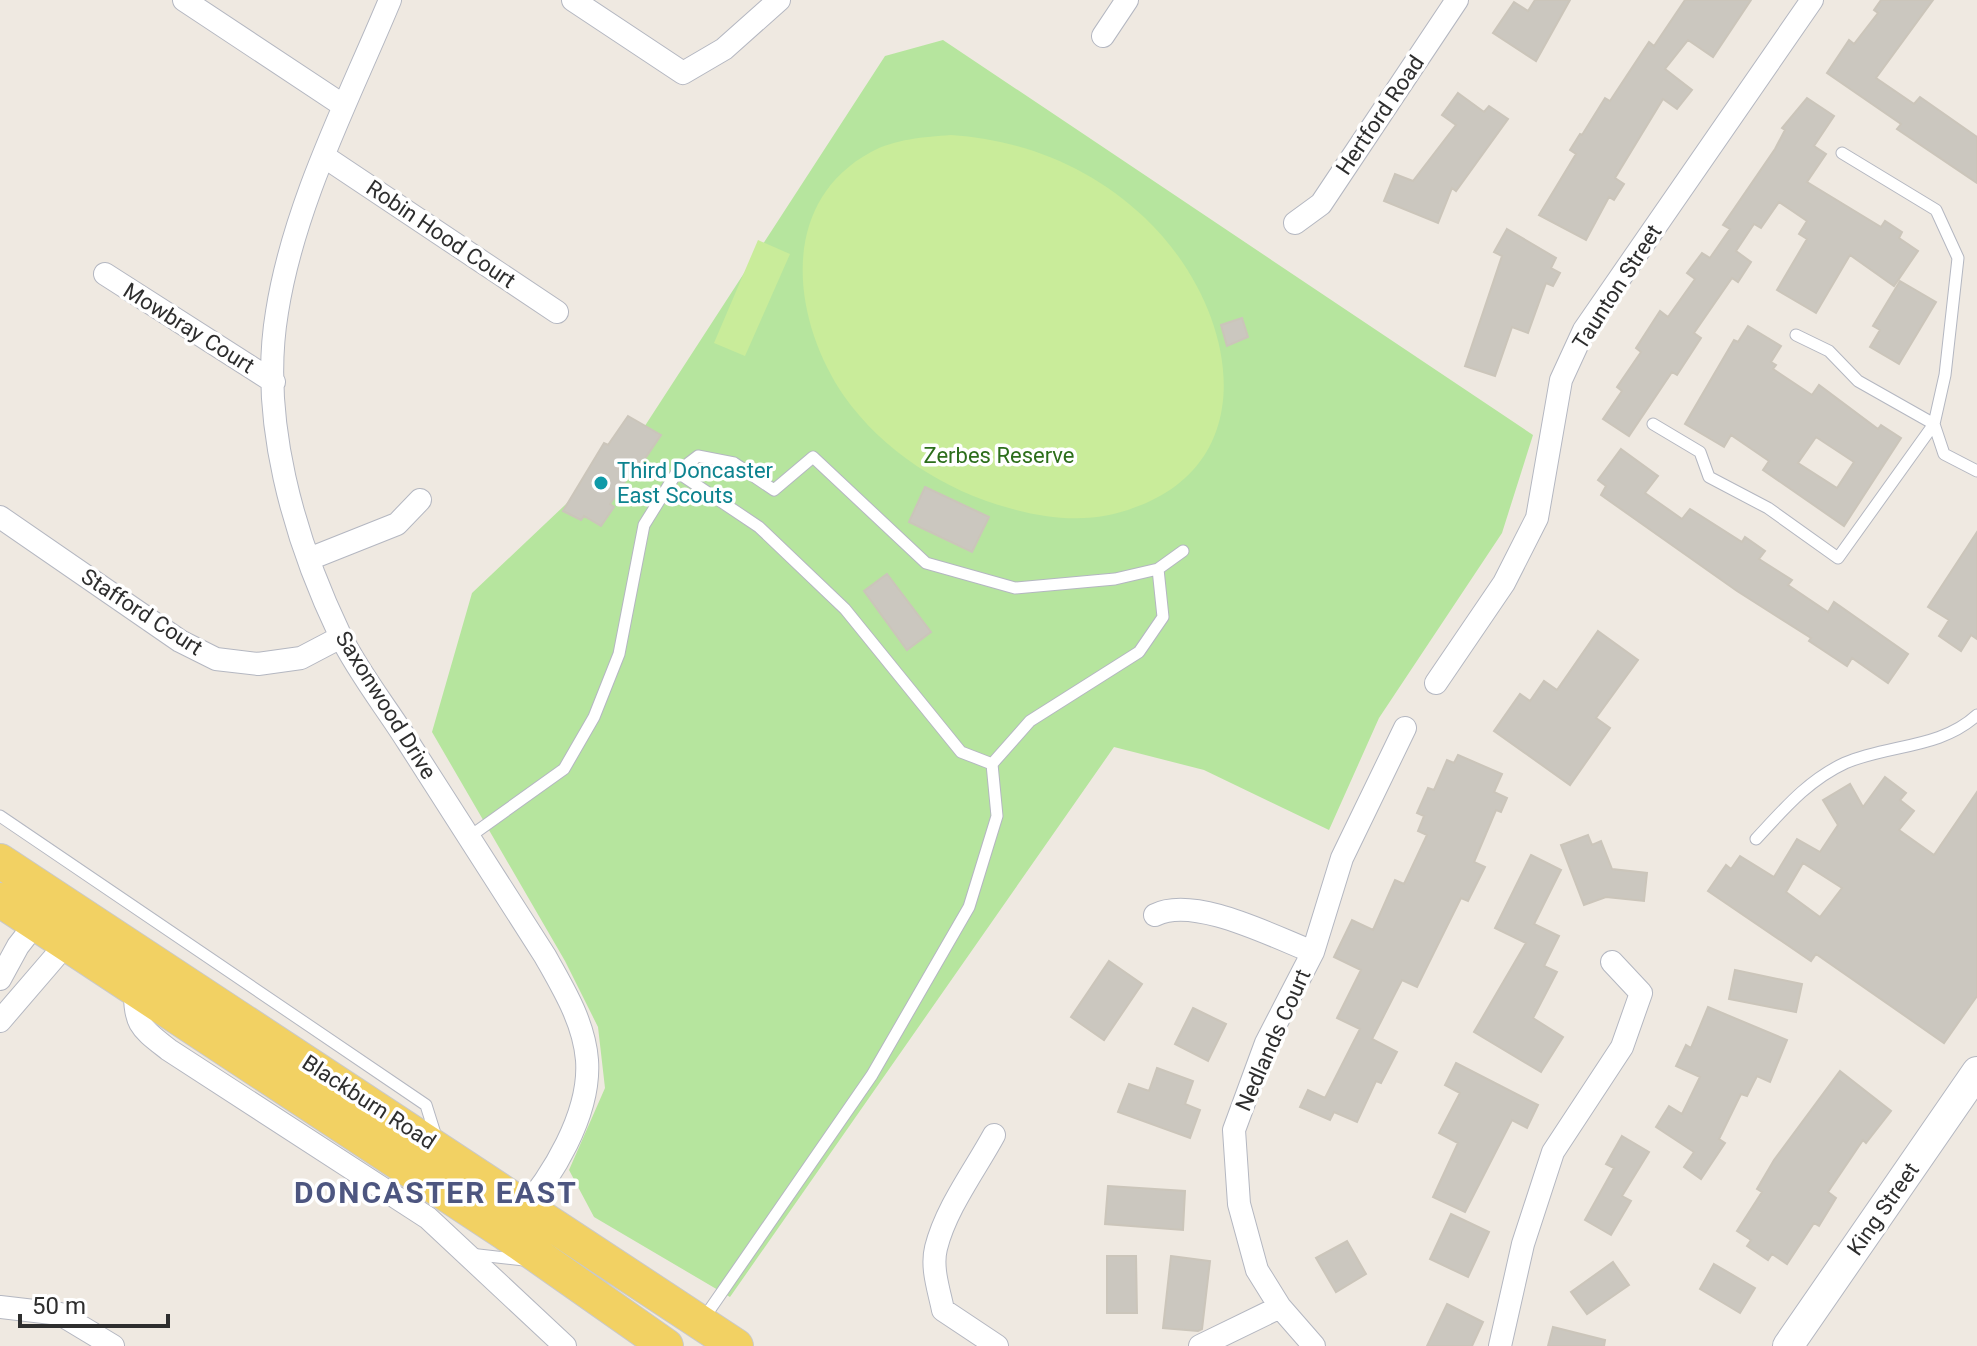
<svg xmlns="http://www.w3.org/2000/svg" width="1977" height="1346" font-family="Roboto,sans-serif">
	<style>
		.green { fill: #b6e59e }
		.pitch { fill: #c9ec9a }
		.building { fill: #cbc7bf; stroke: #cbc5ba; stroke-width: 2; fill-rule: evenodd }
		.lines { fill: none; stroke-linecap: round; stroke-linejoin: round }
		.lane-casing { stroke: #b4b7c1; stroke-width: 13 }
		.street-casing { stroke: #b4b7c1; stroke-width: 24 }
		.secondary-casing { stroke: #b4b7c1; stroke-width: 32 }
		.primary-casing { stroke: #c9c9c9; stroke-width: 36 }
		.lane { stroke: #fff; stroke-width: 11 }
		.street { stroke: #fff; stroke-width: 22 }
		.secondary { stroke: #fff; stroke-width: 30 }
		.primary { stroke: #f2d163; stroke-width: 34 }
		.culture-dot { fill: #0f9aa8; stroke: #fff; stroke-width: 3 }
		.labels { text-anchor: middle; dominant-baseline: central; stroke-width: 7; stroke-linejoin: round; paint-order: stroke }
		.street-label { font-size: 22px; fill: #2e2e2e; stroke: #fff }
		.park-label { font-size: 22px; fill: #2c6e1b; stroke: #fff }
		.culture-label { font-size: 22px; fill: #0d838f; stroke: #fff; text-anchor: start }
		.district-label { font-size: 30px; font-weight: bold; letter-spacing: 2px; fill: #4d5680; stroke: #fff }
	</style>
	<rect width="100%" height="100%" fill="#efe9e1"/>
	<path class="green" d="M943,40L1533,435L1502,533L1379,718L1329,830L1204,770L1114,747L730,1297L594,1217L569,1170L605,1088L598,1027L565,961L432,732L472,593L639,435L885,56Z"/>
	<path class="pitch" d="M951,135C1024,140 1091,167 1145,218C1241,309 1271,479 1109,515C1075,522 1041,517 1009,508C945,491 882,450 844,396C792,320 777,203 871,152C895,139 924,137 951,135Z
		M758,240L790,254L745,356L714,343Z"/>
	<path class="building" d="M1535,0H1570L1536,61L1493,33L1514,2L1528,11Z
		M1685,0H1751L1713,57L1688,40L1665,69L1692,90L1677,109L1663,99L1615,178L1624,184L1614,200L1609,197L1586,240L1539,215L1576,154L1570,150L1580,134L1582,135L1605,98L1610,101L1649,42L1654,46Z
		M1881,0H1933L1876,78L1914,104L1920,97L1977,137V183L1897,129L1901,124L1827,73L1849,40L1854,44L1878,13L1874,10Z
		M1458,93L1484,112L1489,106L1508,119L1456,191L1452,188L1438,223L1384,201L1395,174L1413,181L1456,125L1442,115Z
		M1807,98L1834,116L1814,146L1826,154L1807,182L1881,227L1885,221L1902,232L1899,238L1918,251L1894,286L1850,255L1816,313L1777,290L1807,239L1799,234L1807,221L1779,202L1761,228L1754,224L1736,251L1751,262L1738,282L1732,278L1694,333L1701,338L1677,375L1672,372L1629,436L1603,419L1622,391L1617,387L1641,352L1636,348L1660,311L1668,317L1695,279L1687,273L1702,253L1710,258L1730,229L1723,225L1775,149L1785,130L1782,128Z
		M1507,229L1556,258L1551,268L1560,273L1553,286L1546,283L1528,333L1512,327L1495,376L1465,366L1502,256L1494,252Z
		M1900,281L1936,302L1899,364L1870,347L1880,330L1873,326Z
		M1242,318L1248,337L1227,346L1221,325Z
		M1748,326L1781,346L1771,362L1776,365L1773,369L1812,395L1819,385L1878,429L1881,425L1901,438L1844,526L1763,470L1769,461L1731,435L1724,447L1685,424L1734,340L1738,342ZM1816,437L1854,462L1837,488L1798,463Z
		M628,416L661,435L642,463L638,462L610,504L614,507L601,526L584,516L581,520L563,511L604,443L608,445Z
		M1621,449L1658,476L1645,493L1682,519L1690,509L1742,542L1745,537L1765,551L1759,559L1792,580L1788,585L1828,612L1834,602L1908,654L1888,683L1852,658L1847,666L1809,641L1811,638L1737,591L1601,495L1606,486L1598,480Z
		M925,487L989,517L972,552L909,522Z
		M1977,532V639L1971,635L1961,651L1939,636L1949,620L1928,607Z
		M887,574L931,632L907,650L864,591Z
		M1598,631L1638,660L1596,718L1610,728L1570,785L1494,731L1520,694L1530,701L1544,681L1557,690Z
		M1458,755L1502,774L1494,792L1507,798L1501,812L1496,810L1474,862L1485,867L1468,901L1461,898L1417,987L1402,980L1372,1039L1397,1052L1381,1083L1376,1081L1357,1122L1334,1112L1330,1120L1300,1107L1308,1090L1325,1098L1360,1029L1337,1018L1361,970L1334,957L1352,920L1373,930L1395,880L1404,884L1427,835L1418,831L1424,816L1417,813L1428,788L1434,790L1447,760L1454,763Z
		M1885,777L1906,793L1900,800L1914,811L1899,830L1934,855L1977,792V996L1944,1043L1816,954L1811,961L1708,891L1726,865L1731,869L1740,856L1774,877L1797,839L1820,852L1838,825L1823,800L1850,784L1863,807ZM1803,863L1842,888L1820,917L1786,892Z
		M1588,835L1592,845L1601,841L1612,869L1647,873L1644,901L1606,897L1584,905L1561,845Z
		M1531,855L1561,870L1534,924L1559,936L1544,966L1557,972L1533,1018L1563,1037L1541,1072L1474,1032L1526,943L1495,928Z
		M1109,961L1142,984L1104,1040L1071,1017Z
		M1735,970L1802,984L1796,1012L1729,999Z
		M1708,1007L1787,1040L1770,1082L1757,1076L1747,1096L1741,1094L1719,1139L1725,1143L1701,1179L1684,1167L1694,1152L1656,1127L1669,1106L1682,1114L1700,1077L1676,1066L1686,1045L1691,1048Z
		M1193,1008L1226,1024L1208,1061L1175,1044Z
		M1456,1063L1538,1105L1527,1128L1512,1120L1465,1212L1433,1197L1458,1143L1439,1133L1460,1093L1445,1085Z
		M1157,1068L1193,1081L1185,1104L1200,1110L1190,1138L1118,1112L1129,1084L1149,1091Z
		M1840,1071L1891,1111L1866,1143L1863,1140L1828,1192L1836,1198L1819,1226L1814,1223L1787,1264L1772,1254L1768,1260L1747,1246L1751,1240L1737,1231L1762,1192L1757,1189L1774,1160Z
		M1622,1136L1649,1152L1622,1196L1631,1201L1611,1235L1585,1220L1614,1168L1606,1164Z
		M1108,1186L1185,1191L1183,1230L1105,1224Z
		M1451,1214L1489,1232L1468,1277L1430,1259Z
		M1347,1241L1366,1274L1336,1292L1316,1258Z
		M1107,1256H1136L1137,1313H1107Z
		M1171,1256L1210,1261L1202,1329L1198,1331L1163,1328Z
		M1613,1262L1629,1285L1587,1314L1571,1292Z
		M1714,1264L1755,1288L1740,1313L1700,1289Z
		M1447,1304L1483,1322L1472,1346H1427Z
		M1553,1327L1605,1340L1604,1346H1548Z"/>
	<g class="lines">
		<g class="lane-casing">
			<path id="lane" d="M1796,335L1829,351L1858,381L1934,424L1944,454L1977,471
				M1653,424L1700,452L1709,477L1768,508L1838,558L1934,424L1945,375L1958,258L1936,210L1842,153
				M677,472L759,527L845,609L961,752L992,764
				M0,816L426,1105L437,1140
				M469,837L564,769L594,717L619,654L644,525L677,472L698,456L734,463L774,490L813,457L926,563L1015,588L1115,579L1158,569L1183,551
				M1756,839C1783,810 1808,780 1845,763C1889,744 1940,749 1977,715
				M470,1254L524,1260
				M704,1318L872,1075L969,907L997,816L992,764L1030,721L1139,652L1163,617L1158,569"/>
		</g>
		<g class="street-casing">
			<path id="street" d="M184,0L344,106
				M390,0C348,101 294,204 277,312C259,419 294,539 340,635C358,672 386,707 408,742C454,813 499,885 545,956C563,988 584,1022 587,1060C591,1114 552,1177 518,1216
				M573,0L683,73L724,49L779,0
				M1103,36L1127,0
				M325,157L557,312
				M1295,223L1321,204L1457,0
				M105,274L274,382
				M0,517L180,641L216,659L258,664L301,658L341,637
				M309,559L397,524L420,500
				M1436,683L1504,583L1537,518L1561,380L1584,330L1812,0
				M1155,915C1194,895 1274,937 1313,952
				M0,979L18,946L43,914
				M135,988C134,1025 141,1028 169,1050L428,1218L565,1346
				M0,1021L67,943L68,932
				M994,1135C975,1170 946,1208 936,1248C931,1268 939,1290 943,1310L997,1346
				M0,1307L60,1314L113,1346
				M1200,1346L1280,1307
				M1314,1346L1280,1307L1257,1270L1239,1204L1234,1130L1266,1043L1313,952L1342,858L1405,728
				M1500,1346L1523,1244L1553,1152L1622,1047L1641,993L1612,962"/>
		</g>
		<g class="secondary-casing">
			<path id="secondary" d="M1788,1346L1977,1072"/>
		</g>
		<g class="primary-casing">
			<path id="primary" d="M0,861L736,1346
				M0,900L505,1233L666,1346"/>
		</g>
		<use href="#lane" class="lane"/>
		<use href="#street" class="street"/>
		<use href="#secondary" class="secondary"/>
		<use href="#primary" class="primary"/>
	</g>
	<circle class="culture-dot" cx="601" cy="483" r="8"/>
	<g class="labels">
		<g class="street-label">
			<text transform="translate(1380 115) rotate(-56)">Hertford Road</text>
			<text transform="translate(441 234) rotate(34)">Robin Hood Court</text>
			<text transform="translate(1617 287) rotate(-57)">Taunton Street</text>
			<text transform="translate(189 328) rotate(32)">Mowbray Court</text>
			<text transform="translate(142 612) rotate(33)">Stafford Court</text>
			<text transform="translate(386 705) rotate(58)">Saxonwood Drive</text>
			<text transform="translate(1273 1040) rotate(-66)">Nedlands Court</text>
			<text transform="translate(369 1102) rotate(33)">Blackburn Road</text>
			<text transform="translate(1883 1209) rotate(-55)">King Street</text>
		</g>
		<g class="park-label">
			<text x="999" y="455">Zerbes Reserve</text>
		</g>
		<g class="culture-label">
			<text x="617" y="470">Third Doncaster<tspan x="617" dy="25">East Scouts</tspan></text>
		</g>
		<g class="district-label">
			<text x="436" y="1192">DONCASTER EAST</text>
		</g>
	</g>
	<path d="M20 1314v12h148v-12" fill="none" stroke="#2e2e2e" stroke-width="4"/>
	<text x="32" y="1314" font-size="24" fill="#2e2e2e" stroke="#ffffff" stroke-width="6" paint-order="stroke">50 m</text>
</svg>
